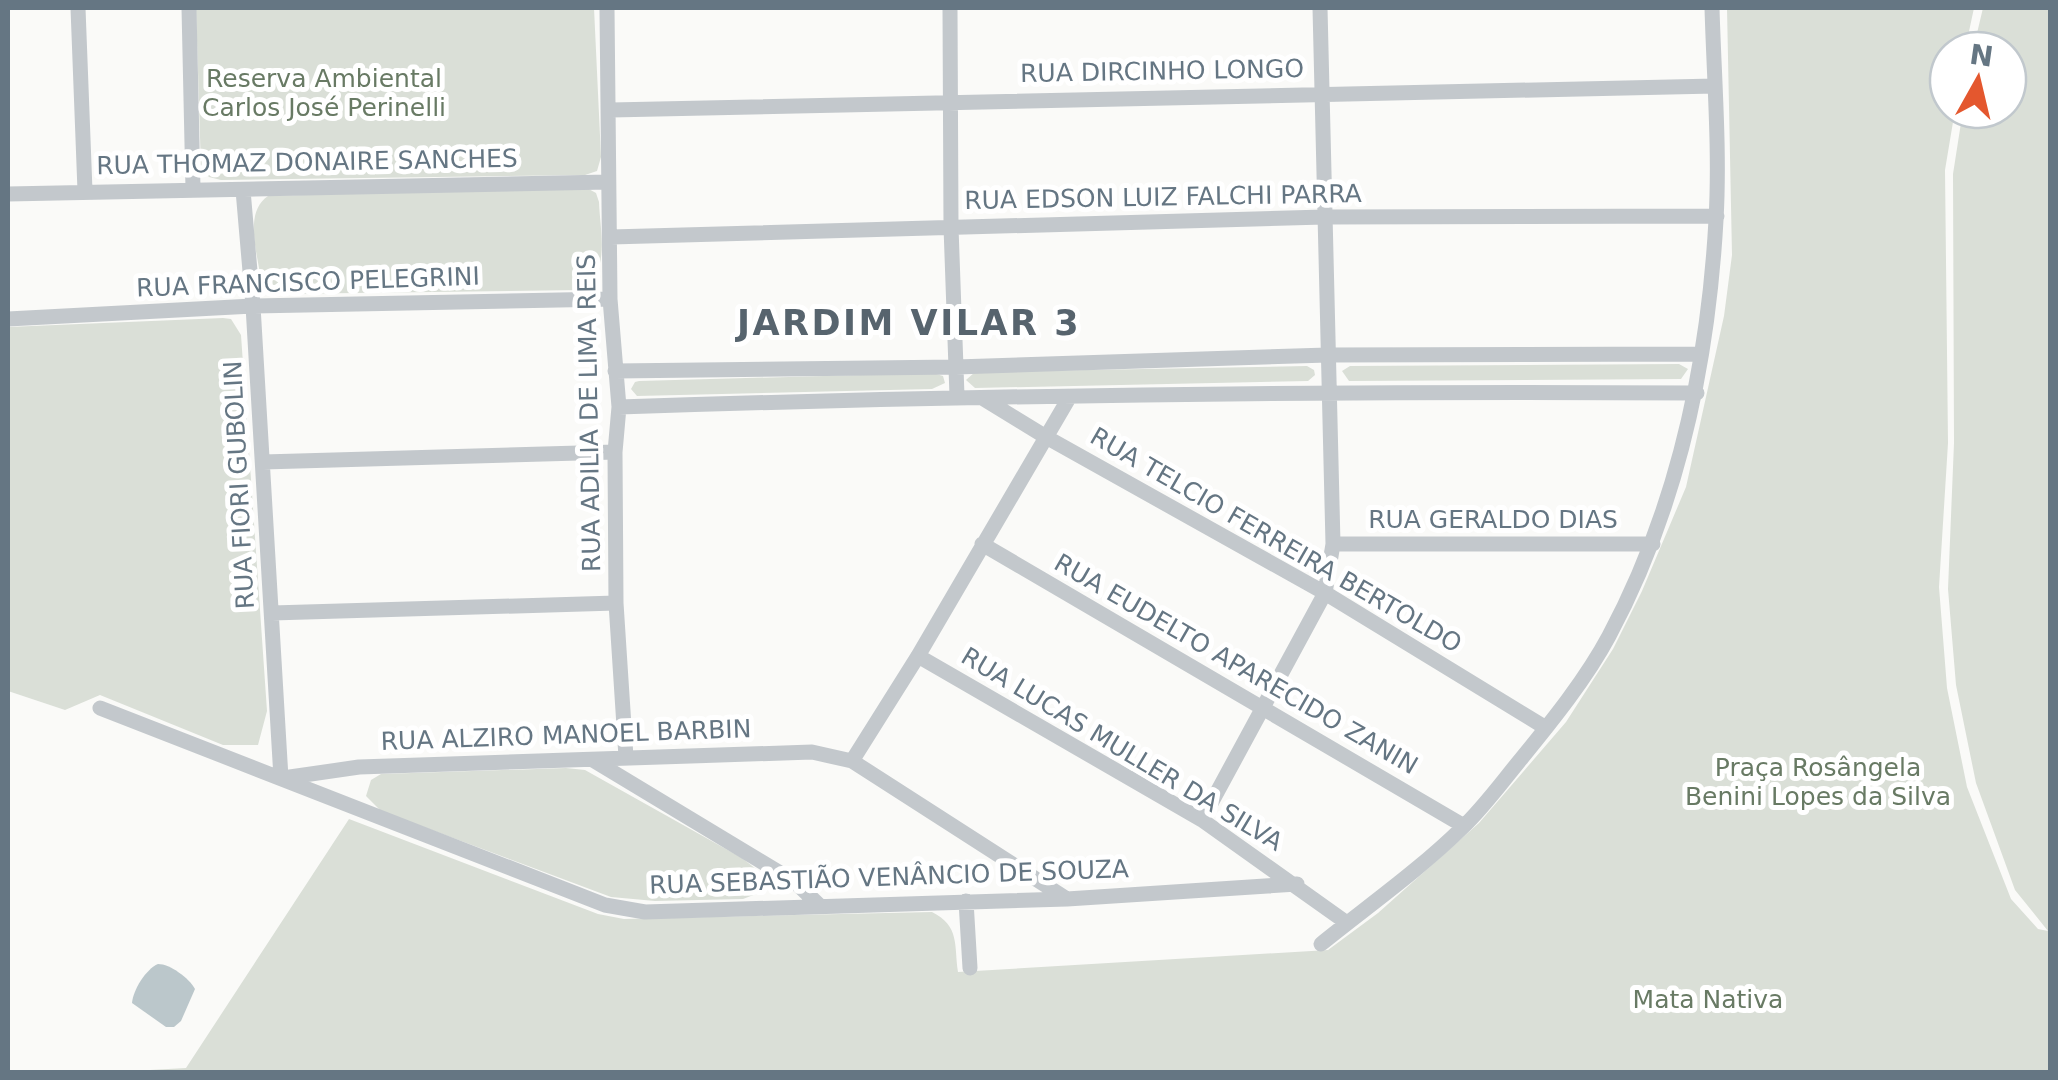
<svg xmlns="http://www.w3.org/2000/svg" width="2058" height="1080" font-family="'DejaVu Sans',sans-serif">
	<style>
		.green { fill: #dadfd7 }
		.water { fill: #bbc7cb }
		.lines { fill: none; stroke-linecap: round; stroke-linejoin: round }
		.minor { stroke: #c3c8cc; stroke-width: 15 }
		.labels { text-anchor: middle; dominant-baseline: central; stroke-width: 10; stroke-linejoin: round; paint-order: stroke }
		.street-label { font-size: 25px; fill: #657683; stroke: #fff }
		.park-label { font-size: 25px; fill: #687a64; stroke: #fff }
		.district-label { font-size: 35px; font-weight: bold; letter-spacing: 2.5px; fill: #57646e; stroke: #fff }
	</style>
	<rect width="100%" height="100%" fill="#fafaf8"/>
	<path class="green" d="M196,8H594L601,157L597,171L585,175L221,180L209,177L201,169Z
		M1727,8H1974L1965,50H1948V110H1955L1945,170L1948,443L1939,587L1947,688L1967,787L2011,899L2038,929L2048,931L2015,890L1976,783L1956,685L1948,589L1954,443L1953,174L1963,110H2008V50H1973L1983,8H2050V1072H114L186,1068L349,819L598,914L624,919L932,912C960,926 954,945 958,972L1328,950L1378,913L1479,823L1566,722L1613,649L1642,591L1686,487L1724,316L1732,255Z
		M585,187L596,193L599,202C600,231 611,274 581,290L277,294L261,281C258,254 243,213 268,196Z
		M223,318L231,319L241,335L267,711L258,745H223L100,695L65,710L8,691V327Z
		M1679,364L1688,369L1681,379L1349,381L1342,371L1350,366Z
		M1307,366L1314,370L1315,375L1308,381L975,388L966,380L975,372Z
		M933,373L943,376L945,383L932,389L637,396L631,389L635,382L639,381Z
		M566,768L585,770L742,858L756,869L761,887L756,894L743,899L655,901L611,897L381,811L366,796L371,780L381,774Z"/>
	<path class="water" d="M158,964C170,964 189,978 195,989L181,1021L174,1027H166L132,1003C133,990 146,969 158,964Z"/>
	<g class="lines">
		<path class="minor" d="M78,8L85,191
			M189,8L193,189
			M607,8L610,299L619,407L615,452L616,603L626,757
			M950,8L951,227L957,396
			M611,110L1715,86
			M243,190L253,306L281,778
			M8,194L608,182
			M611,237L1324,217L1717,216
			M8,319L253,306L610,299
			M615,371L956,367L1328,355L1701,354
			M984,399L1046,437L1325,593L1546,728
			M619,407C978,395 1337,391 1697,393
			M263,462L615,452
			M982,544L1464,826
			M1333,544H1653
			M272,613L616,603
			M918,656L1202,820L1347,923
			M100,708L605,905L645,912L1067,899L1297,884
			M593,760L795,882L820,906
			M852,761L918,656L1069,398
			M283,778L359,767L812,752L852,761L1067,899
			M1202,820L1325,593L1333,544L1320,8
			M966,901L970,968
			M1321,944C1368,906 1418,871 1462,828C1484,807 1502,782 1521,759C1552,721 1586,679 1609,636C1678,507 1708,365 1716,220C1720,150 1714,78 1712,8"/>
	</g>
	<g class="labels">
		<g class="street-label">
			<text transform="translate(1162 71) rotate(-1)">RUA DIRCINHO LONGO</text>
			<text transform="translate(307 162) rotate(-1)">RUA THOMAZ DONAIRE SANCHES</text>
			<text transform="translate(1163 197) rotate(-1)">RUA EDSON LUIZ FALCHI PARRA</text>
			<text transform="translate(308 282) rotate(-2)">RUA FRANCISCO PELEGRINI</text>
			<text transform="translate(589 413) rotate(-91)">RUA ADILIA DE LIMA REIS</text>
			<text transform="translate(239 485) rotate(-93)">RUA FIORI GUBOLIN</text>
			<text x="1493" y="519">RUA GERALDO DIAS</text>
			<text transform="translate(1276 540) rotate(30)">RUA TELCIO FERREIRA BERTOLDO</text>
			<text transform="translate(1236 664) rotate(30)">RUA EUDELTO APARECIDO ZANIN</text>
			<text transform="translate(566 735) rotate(-2)">RUA ALZIRO MANOEL BARBIN</text>
			<text transform="translate(1122 749) rotate(31)">RUA LUCAS MULLER DA SILVA</text>
			<text transform="translate(889 877) rotate(-2)">RUA SEBASTIÃO VENÂNCIO DE SOUZA</text>
		</g>
		<g class="park-label">
			<text x="324" y="78">Reserva Ambiental<tspan x="324" dy="29">Carlos José Perinelli</tspan></text>
			<text x="1818" y="767">Praça Rosângela<tspan x="1818" dy="29">Benini Lopes da Silva</tspan></text>
			<text x="1708" y="999">Mata Nativa</text>
		</g>
		<g class="district-label">
			<text x="909" y="323">JARDIM VILAR 3</text>
		</g>
	</g>
	<rect width="2058" height="1080" fill="none" stroke="#657683" stroke-width="20"/>
	<g transform="translate(1978 80) rotate(8)"><circle r="48" fill="#ffffff" stroke="#c1c8cd" stroke-width="2.5"/>
	<path d="M0-8L18 38L0 25L-18 38Z" fill="#e4572e"/>
	<text y="-15" font-size="28" font-weight="bold" text-anchor="middle" fill="#657683">N</text>
	</g>
</svg>
